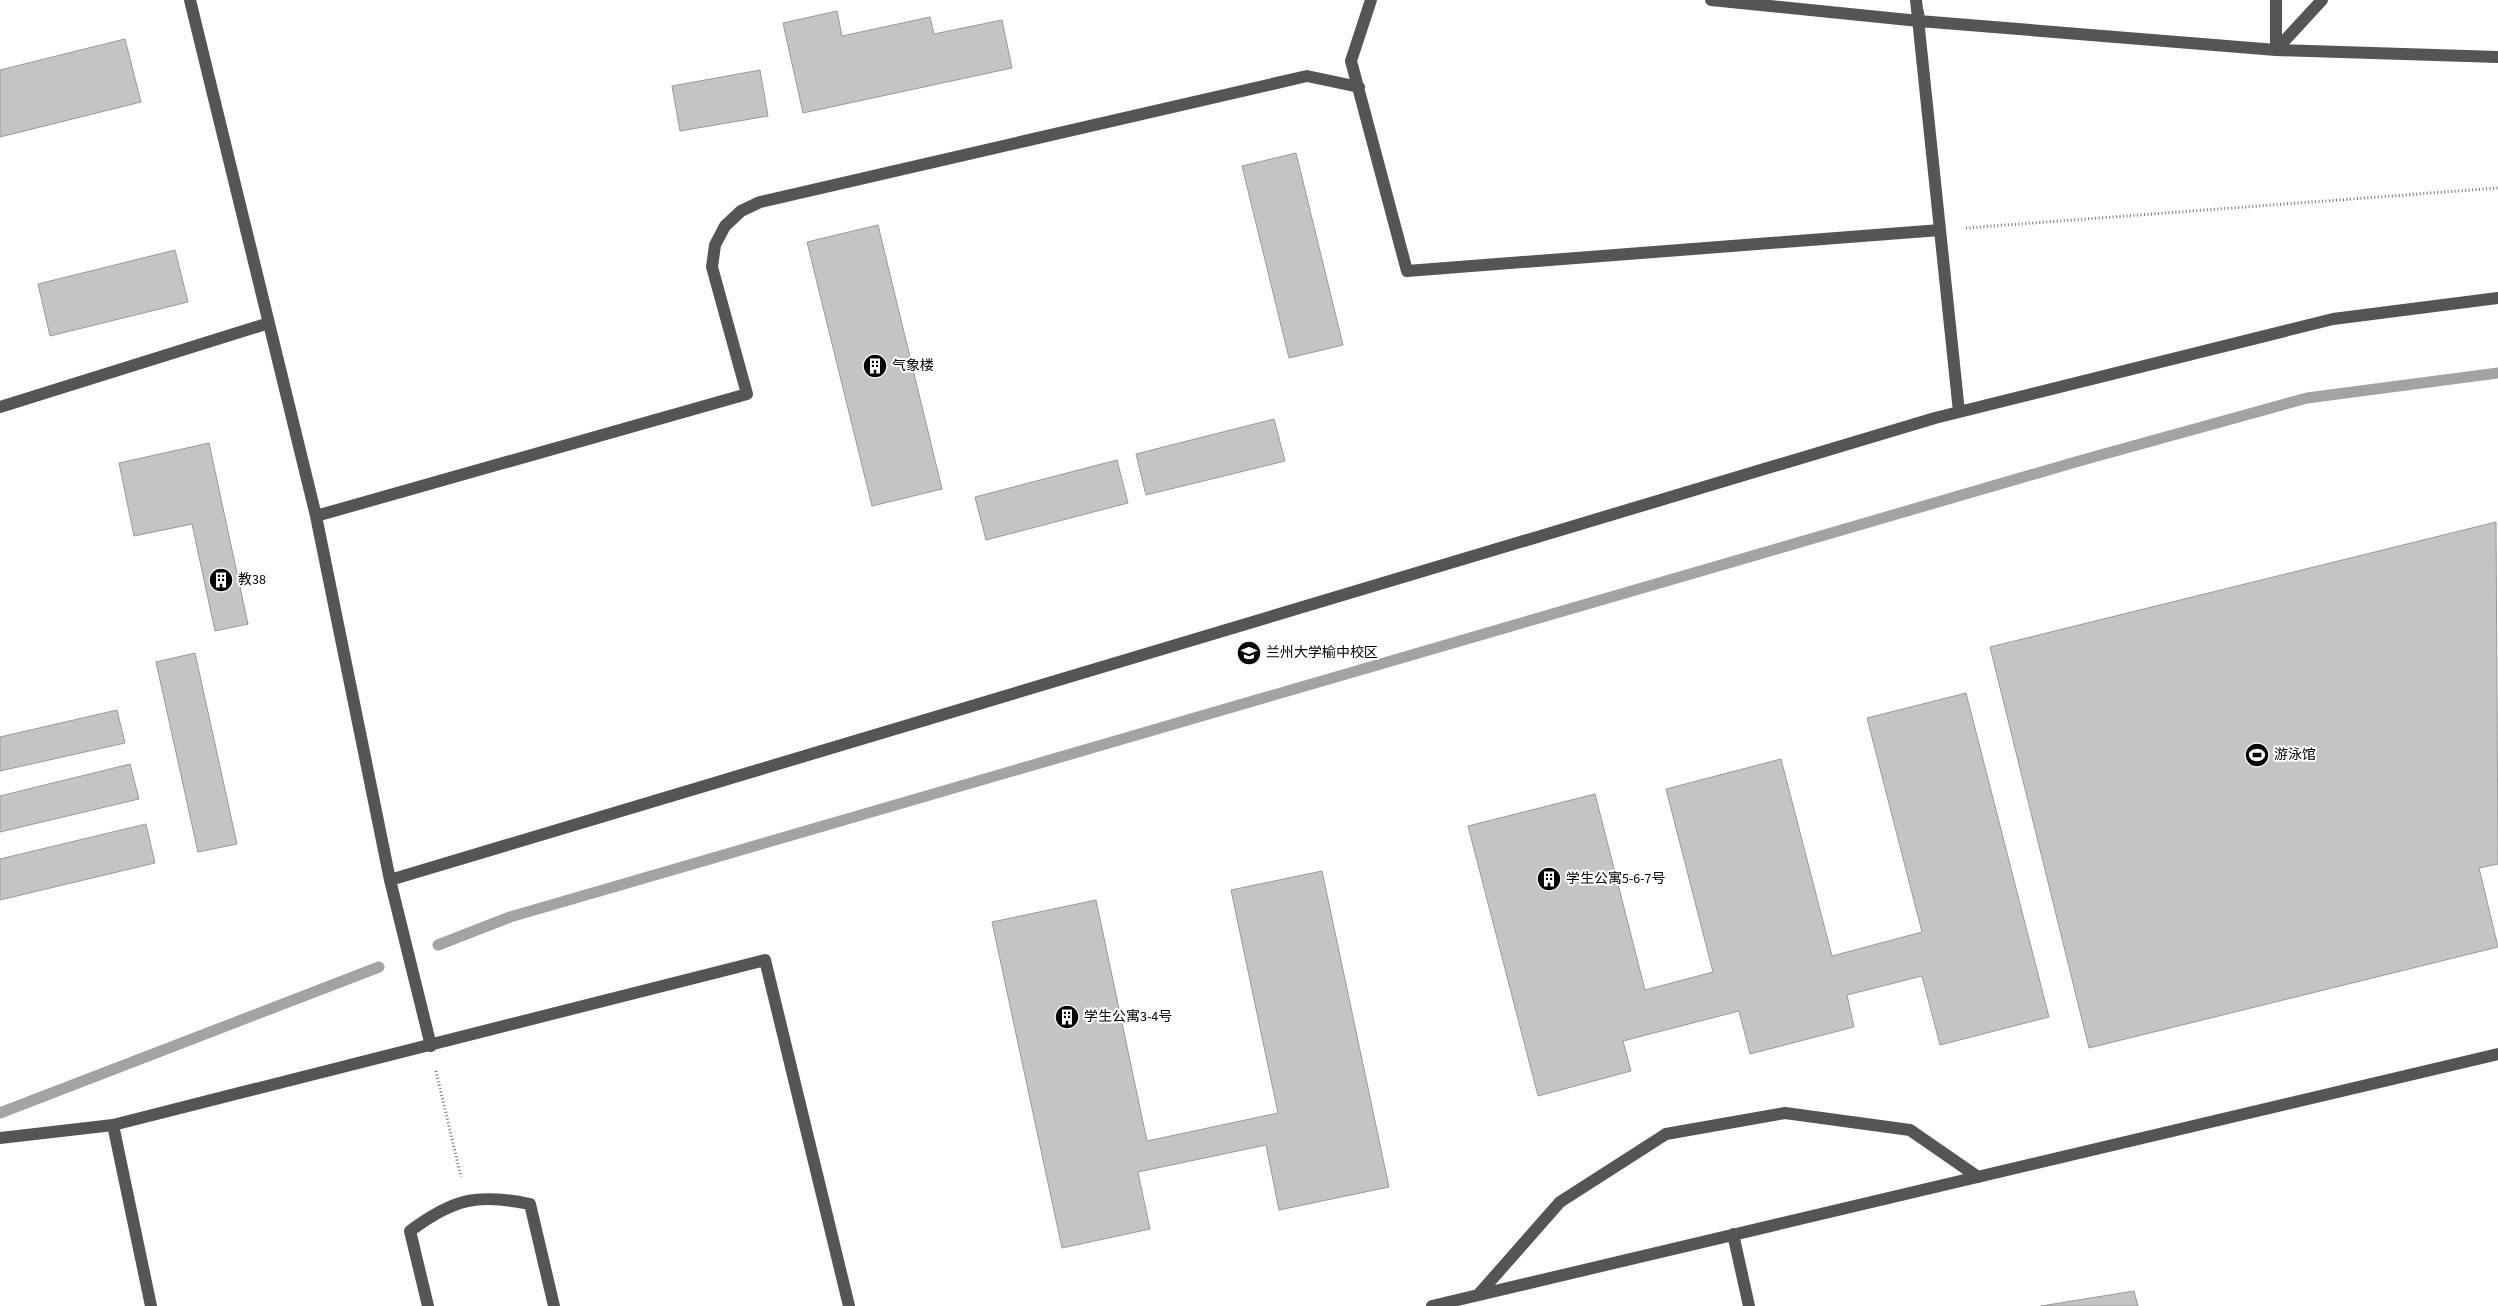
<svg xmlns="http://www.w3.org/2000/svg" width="2498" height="1306" font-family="'Source Sans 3','Noto Sans SC',sans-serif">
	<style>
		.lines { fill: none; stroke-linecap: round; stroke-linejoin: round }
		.stream { stroke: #a3a3a3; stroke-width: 11 }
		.building { fill: #c4c4c4; stroke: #999 }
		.path { stroke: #777; stroke-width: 3; stroke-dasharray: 1 2.5; stroke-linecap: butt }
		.minor { stroke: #555; stroke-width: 12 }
		.labels { text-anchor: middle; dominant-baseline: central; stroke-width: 4; stroke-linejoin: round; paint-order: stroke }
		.poi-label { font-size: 14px; fill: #000; stroke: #fff; text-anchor: start }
	</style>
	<rect width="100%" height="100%" fill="#fff"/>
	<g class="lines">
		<path class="stream" d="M438,945L510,917L2079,461L2307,398L2498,373
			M0,1113L379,967"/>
	</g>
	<path class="building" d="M837,11L842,36L930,17L934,34L1002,20L1012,68L803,113L783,23Z
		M125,39L141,102L0,137V70Z
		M760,70L768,116L680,131L672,86Z
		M1296,153L1343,345L1289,358L1242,166Z
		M878,225L942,489L872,506L807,242Z
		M175,250L188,302L50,336L38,284Z
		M1274,419L1285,461L1146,495L1136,454Z
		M209,443L248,624L215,631L192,524L134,536L119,463Z
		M1117,460L1128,503L986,540L975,497Z
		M2496,522L2498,864L2479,868L2498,947L2089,1048L1990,647Z
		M195,653L237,844L198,852L156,662Z
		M1966,693L2049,1017L1940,1045L1922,976L1847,995L1854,1027L1750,1054L1739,1011L1623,1041L1631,1071L1538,1096L1468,826L1595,794L1645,990L1713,972L1666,789L1781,759L1832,956L1922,932L1867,718Z
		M117,710L125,743L0,771V737Z
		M130,764L139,799L0,832V796Z
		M146,824L155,863L0,900V859Z
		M1322,871L1389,1187L1279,1210L1266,1145L1138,1172L1150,1229L1062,1248L992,922L1096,900L1147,1141L1278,1113L1231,890Z
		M2134,1291L2138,1306H2041Z"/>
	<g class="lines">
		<path class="path" d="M1966,228L2498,188
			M436,1071L461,1177"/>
		<path class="minor" d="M190,0L316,516L390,880L431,1046
			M1371,0L1351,61L1407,271L1940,230
			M1711,0L1919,21L1918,12
			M1916,0L1959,412
			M2276,0V50
			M1919,21L2276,50L2498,57
			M2276,50L2322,0
			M0,407L269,323
			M316,516L747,394L712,267L715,245L725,226L741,211L760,202L1307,76L1359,87
			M390,880L1935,418L2333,319L2498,298
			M0,1138L113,1125
			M1733,1234L1749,1306
			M1479,1294L1560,1202L1666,1134L1785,1113L1910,1130L1978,1177
			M151,1306L113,1125L765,960L849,1306
			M428,1306L410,1231C453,1199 477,1193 530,1204L554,1306
			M1432,1306L2498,1054"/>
	</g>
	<defs>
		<g id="building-disc" transform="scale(1.25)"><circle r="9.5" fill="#000" stroke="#fff"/><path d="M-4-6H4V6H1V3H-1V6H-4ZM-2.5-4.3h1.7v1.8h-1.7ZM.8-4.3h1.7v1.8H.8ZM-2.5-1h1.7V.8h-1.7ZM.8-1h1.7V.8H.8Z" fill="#fff"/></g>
		<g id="university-disc" transform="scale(1.25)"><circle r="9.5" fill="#000" stroke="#fff"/><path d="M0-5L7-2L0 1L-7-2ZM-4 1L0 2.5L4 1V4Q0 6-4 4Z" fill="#fff"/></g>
		<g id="stadium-disc" transform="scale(1.25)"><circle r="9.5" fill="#000" stroke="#fff"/><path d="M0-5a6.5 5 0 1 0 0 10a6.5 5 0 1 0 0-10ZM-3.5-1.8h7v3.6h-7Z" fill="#fff"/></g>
	</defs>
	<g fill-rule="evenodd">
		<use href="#building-disc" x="875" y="366"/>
		<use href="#building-disc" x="221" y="580"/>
		<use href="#university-disc" x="1249" y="653"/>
		<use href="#stadium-disc" x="2257" y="755"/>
		<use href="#building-disc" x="1549" y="879"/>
		<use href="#building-disc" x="1067" y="1017"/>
	</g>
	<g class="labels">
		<g class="poi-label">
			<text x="892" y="366">气象楼</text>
			<text x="238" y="580">教38</text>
			<text x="1266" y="653">兰州大学榆中校区</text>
			<text x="2274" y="755">游泳馆</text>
			<text x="1566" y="879">学生公寓5-6-7号</text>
			<text x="1084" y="1017">学生公寓3-4号</text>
		</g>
	</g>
</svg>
